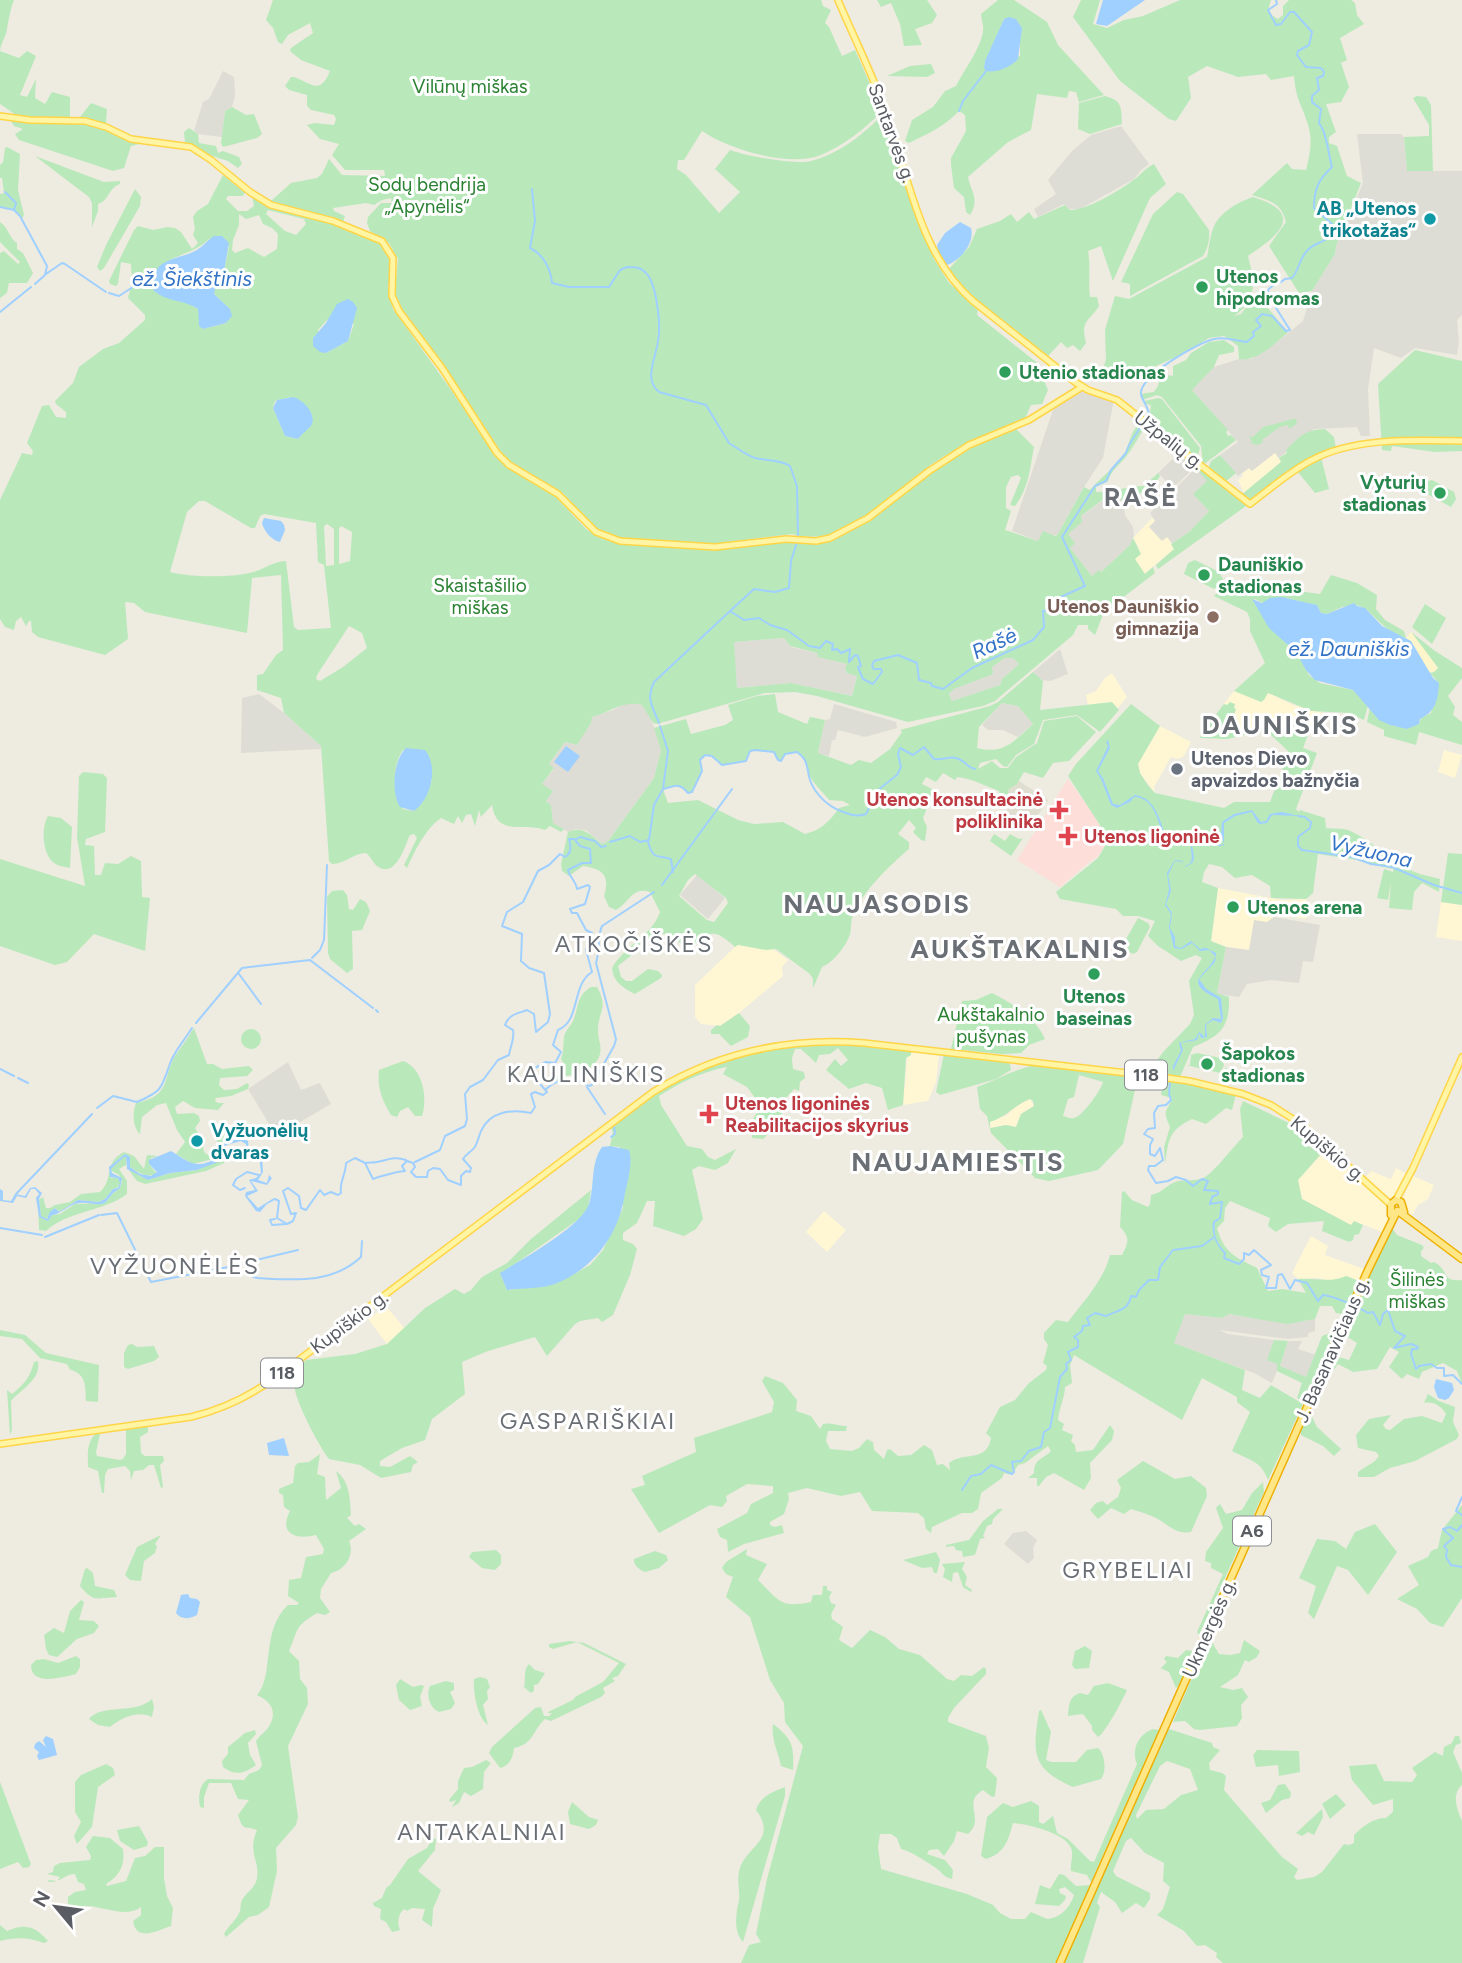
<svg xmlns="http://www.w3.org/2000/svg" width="1462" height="1963" font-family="Figtree,sans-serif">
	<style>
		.commercial { fill: #fff7d4 }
		.industrial { fill: #deddd5 }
		.education { fill: #e0ded0 }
		.medical { fill: #feded9 }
		.green { fill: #b9e9bb; fill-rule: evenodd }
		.sand { fill: #fef5ca }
		.water { fill: #9fd0ff }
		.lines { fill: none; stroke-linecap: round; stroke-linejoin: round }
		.stream { stroke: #9fd0ff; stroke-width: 2 }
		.major-casing { stroke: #ffd548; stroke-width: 8 }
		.highway-casing { stroke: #eeb000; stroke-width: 9 }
		.major { stroke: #fff5a4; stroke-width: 5 }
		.highway { stroke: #ffe686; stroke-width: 6 }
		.culture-dot { fill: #0f9aa8; stroke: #fff; stroke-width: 2.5 }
		.leisure-dot { fill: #2e9e5b; stroke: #fff; stroke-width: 2.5 }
		.education-dot { fill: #8d6e63; stroke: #fff; stroke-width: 2.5 }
		.worship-dot { fill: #6b7280; stroke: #fff; stroke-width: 2.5 }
		.health-dot { fill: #e0444e; stroke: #fff; stroke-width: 2.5 }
		.labels { text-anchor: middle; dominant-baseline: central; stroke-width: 6; stroke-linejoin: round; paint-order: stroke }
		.shield { fill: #fff; stroke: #8b8e92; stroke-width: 2 }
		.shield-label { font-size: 18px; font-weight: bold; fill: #595d63 }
		.park-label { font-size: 19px; fill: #2a8232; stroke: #fff }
		.street-label { font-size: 19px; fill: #595d63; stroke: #fff }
		.culture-label { font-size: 19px; font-weight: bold; fill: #0d838f; stroke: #fff; text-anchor: end }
		.leisure-label { font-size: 19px; font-weight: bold; fill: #27864d; stroke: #fff; text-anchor: start }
		.education-label { font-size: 19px; font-weight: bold; fill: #785e54; stroke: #fff; text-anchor: end }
		.worship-label { font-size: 19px; font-weight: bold; fill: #5b616d; stroke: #fff; text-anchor: start }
		.health-label { font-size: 19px; font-weight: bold; fill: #be3a42; stroke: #fff; text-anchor: start }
		.water-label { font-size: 21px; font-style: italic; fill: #3373c6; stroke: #fff }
		.quarter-label { font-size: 23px; letter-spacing: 2px; fill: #6a6f75; stroke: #fff }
		.district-label { font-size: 26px; font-weight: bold; letter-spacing: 2px; fill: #6a6f75; stroke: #fff }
	</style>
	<rect width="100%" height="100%" fill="#eeebe0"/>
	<path class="commercial" d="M1275,453L1281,462L1244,493L1238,480L1243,476L1242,473L1250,468L1252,470Z
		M1152,518L1155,521L1149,527L1167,536L1174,549L1144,574L1135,559L1138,546L1133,538Z
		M1112,673L1127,697L1117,709L1111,702L1088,705L1086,695L1096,691L1105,678Z
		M1234,691L1241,693L1267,692L1293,705L1323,713L1318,729L1293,725L1268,730L1261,722L1258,725L1256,723L1254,729L1233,734L1231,723L1236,709L1224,704Z
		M1160,726L1191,742L1184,756L1178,759L1171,757L1154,787L1155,793L1140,773L1138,764Z
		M1444,750L1462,755L1455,778L1438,772Z
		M1218,888L1282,900L1306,899L1308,904L1306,919L1275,914L1274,917L1267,922L1249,950L1226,947L1211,941Z
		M1441,902L1462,905V941L1436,937Z
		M737,945L773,949L788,960L782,967L783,976L739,1013L720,1026L701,1024L695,1017V985Z
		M911,1050L939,1056L936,1082L928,1101L903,1105L907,1058Z
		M1030,1099L1034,1106L1021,1114L1016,1127L1006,1125L991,1129L990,1122L1007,1115L1018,1104Z
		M1327,1148L1390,1204L1391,1214L1382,1232L1354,1221L1351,1225L1302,1199L1298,1180Z
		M1396,1168L1407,1174L1400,1194L1392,1200L1365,1178L1371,1171L1391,1179Z
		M1413,1176L1434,1185L1428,1199L1418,1205L1412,1215L1406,1212L1402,1200Z
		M824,1211L846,1230L827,1252L806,1232Z
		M1311,1236L1328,1246L1325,1255L1364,1269L1359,1281L1347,1276L1338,1280L1329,1281L1318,1278L1298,1279L1292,1273Z
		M386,1306L405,1329L387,1344L368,1319Z"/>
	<path class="industrial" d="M223,71L234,77L235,96L232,107L225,111L222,137L198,134L194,131L203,102L209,99Z
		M1121,126L1149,164L1141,170L1134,179L1080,209H1070L1064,204L1038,217L1034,209L1056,194L1048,180L1072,151L1091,135Z
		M1357,134H1401L1404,137L1407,171H1462V315L1457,320L1459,342L1457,355L1415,348L1401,358L1374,348L1368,389L1370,436H1361L1357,427L1314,429L1279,458L1275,453L1252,471L1249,468L1238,476L1220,455L1238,442L1191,389L1214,367L1239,359H1251L1272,346L1303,321L1312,291L1335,254L1336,246L1363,183Z
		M1085,390L1114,399L1103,458L1084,487L1058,534L1038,541L1012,531L1054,407L1078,392Z
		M1181,451L1197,465L1173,488L1158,473Z
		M1196,468L1208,481L1209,511L1189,532L1172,543L1167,537L1162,541L1149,527L1155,521L1150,513Z
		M1114,492L1123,502L1125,515L1133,527L1134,535L1131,544L1101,572L1092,576L1070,548L1068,533L1081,522L1080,517Z
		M784,638L791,647L817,653L819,657L847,664L857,676L852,696L791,683L737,688L733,642Z
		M1060,649L1068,674L1050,681L1041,680L1033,672Z
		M1005,658H1013L1019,664L1002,679L1000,685L952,701L949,694L954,689L991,675L992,667Z
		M259,694L284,713L321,746V749L241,753L242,698Z
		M625,703L641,704L646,708L660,741L661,750L654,778L608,841L602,844L586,830L575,829L568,832L553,823L551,805L546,801L542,784L554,769L549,764L565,742L577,745L592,717L613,710Z
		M1002,703L1018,706L1033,724L1018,737L1003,730H988L982,725Z
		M834,704L896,722L897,728L865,737L838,730L835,740H832L829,756L818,754L825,720L830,719Z
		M697,875L725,898L708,919L680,895Z
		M1274,917L1320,925L1313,962L1303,961L1299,983L1271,980L1247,984L1239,997L1217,994L1226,947L1249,950L1254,920L1267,922Z
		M288,1062L301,1090L320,1083L331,1104L300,1122L274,1132L248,1089Z
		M1185,1314L1222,1318L1228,1314L1287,1323L1315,1319V1331L1308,1333V1337L1288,1339L1219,1330L1228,1334L1274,1340L1268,1359L1277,1364V1371L1272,1383L1254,1373L1173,1343Z
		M1288,1341H1302L1298,1349L1316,1355L1306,1378L1280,1366Z
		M1026,1531L1037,1540L1033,1548L1034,1558L1028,1564L1004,1544L1013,1533Z"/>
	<path class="education" d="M1019,781L1048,800L1028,830L1004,814L1010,805L1007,798L1009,789Z"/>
	<path class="medical" d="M1068,779L1094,815L1106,838L1103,849L1096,858L1089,862L1060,887L1017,860Z"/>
	<path class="green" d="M0,0H14C10,10 9,18 7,29C6,37 1,42 0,51L19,58L27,51L36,56L20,95L27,97L36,79L35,98L45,104L52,92L70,97V118L19,117L0,104Z
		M273,0H821L823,6L831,10L825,23L829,27L842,56L855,50L882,111C865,129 844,145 821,155C790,168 728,149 702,131L684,160H678L677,169L686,175L719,213L740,192L715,169L730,150C746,156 795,165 811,161C839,154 864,134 883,114L934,259L949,283L978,308L977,315L1036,362L1048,390L1042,404L1031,405L1025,419C993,431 961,444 932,464C891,492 848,550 792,534L714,544L634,540L609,536L595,528L563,493L521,469L504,456L444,366L403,311L397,298L395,291L398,259L389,243L370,231L367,223L368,217L381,203H392L391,198L382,200L374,205L366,203L333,208L334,211L345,216L343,222L271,201L291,183L317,178L322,174L329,159L342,175L385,176L384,170H345L332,155L339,144L320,139L307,125L315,123L334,125L336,119L334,115L311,110L307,106V95L289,90L285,86L291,77H294C311,83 320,96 330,71L301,60L290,51L291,48L313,33L310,23L288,35L282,44L278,42L273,28L266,20Z
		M877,0H927L937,15L932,23L915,29L922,45L904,46L900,24L891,3L881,7Z
		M998,0H1014L1047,22L1058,45L1104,95L1079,102L1076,92L1069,91L1067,98L1037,94L1031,130L1008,142L968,177C971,192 980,199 970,215L966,212L964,197L954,188L951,165V158L966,131L965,115L959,111C944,127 929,133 909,143L905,141L912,120L933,107L945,91L956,86C964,70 981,48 983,31C984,25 981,20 981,14ZM1004,19L1020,24V56L984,65Z
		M1081,0H1100L1093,24L1107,28L1124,20L1143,16L1180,0H1271L1268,10L1273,16L1278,19L1283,15V6L1289,0H1351L1355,3L1357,15L1364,24L1340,38L1347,60L1341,63L1349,87L1341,102L1326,104L1336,132L1329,137V143L1337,146L1347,176L1361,183L1336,246L1335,254L1312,291L1299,293L1269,246L1286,222C1281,202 1270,201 1252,195L1287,163L1292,169L1306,170C1310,155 1313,140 1308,125C1302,104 1296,101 1294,76L1271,80L1266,74L1238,77L1207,66L1188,77L1191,98L1176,121L1169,119L1120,81L1073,17Z
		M931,64L935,73L927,77L887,76L910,66Z
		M1105,96C1123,101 1121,107 1122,124L1090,134L1078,129L1079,103Z
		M1417,96L1426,97L1431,105L1433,171H1407L1404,137L1429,136V125L1413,98Z
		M91,103L107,109L106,124L80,117Z
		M232,107L246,115L254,114L262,134L257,138L223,147L221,143L225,111Z
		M11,121L84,123L106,129L139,144L131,146L124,168L113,171L19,140L15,134L23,129L14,126Z
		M189,128L198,134L199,143L216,146L218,153L223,151L239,157L242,164L238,168L228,161L212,156L185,142L184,132Z
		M7,147L20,154L18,190L24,215L22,219L16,211L0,207V194L4,193L2,178H0V165L3,162L5,148Z
		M35,156L104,182L120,181V184C108,188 110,200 98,204V211L92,227V203L89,197Z
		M1154,164L1166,184L1150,198L1113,281L1101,246L1088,251C1091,266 1088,282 1090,297H1097L1099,306C1089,322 1080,320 1086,343L1080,351L1073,345L1067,348L1061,342L1048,356C1013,329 975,304 949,269L969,247L977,229L1000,221L1011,214L1017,222L1029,212L1034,219L1065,205L1070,210C1087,210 1117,192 1132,181C1140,176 1144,169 1154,164Z
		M223,175L245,193L242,196H228L226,199L238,211H247L254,206L252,196L275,209L325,221L370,238L382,245L392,266L388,287L393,309L449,387L496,457L507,467L554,495L586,529L602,539L634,545L704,549L785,541L827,542L870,519L931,471L968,449L1016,429L1034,447C1030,468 1029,488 1015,506L1010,505L1021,478L1018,475L1011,477L1006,487V508L1011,511L1005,530L1038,541L1043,531L1055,536L1058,534L1084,487L1090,490C1099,479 1118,465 1125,452C1131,440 1130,433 1141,421L1146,425C1139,436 1133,448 1125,458C1118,466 1111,471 1108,481L1096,487V492C1113,492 1128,486 1144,486L1158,473L1160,476L1156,482L1138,495H1134L1123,502L1113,492L1081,516L1082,522L1068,534L1075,543L1070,548L1092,576L1099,570L1101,572L1130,545L1133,538L1141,554L1135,559L1145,574L1153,567L1155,573L1104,612L1095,635L1088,629V625H1078L1073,635L995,701L983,706L908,722L817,696L795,692L765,693L657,724L653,723L642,705C623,700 611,712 592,717L591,723L577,745L565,742L549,764L554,768L542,784L553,791L546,801L551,805L553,823L564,829L561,832L550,826L545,830C524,822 497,838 492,805L481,817L479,810L475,826L471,814L466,815L462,823L458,816L454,824L441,818C425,829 415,851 407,868L404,865L417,838L414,834L410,835C405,845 396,880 377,866C373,863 371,857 366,853C353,853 346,864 332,864L329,861L321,746L284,713L281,698L257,690V675L263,674L276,655L283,650L281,575L252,578L247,633L145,612L134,603L125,602L128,639L105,655L38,637L32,632L31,621H29L26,626L21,617L16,621L14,630L5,627L0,619V500L22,453L32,455L33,451L27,443L42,406L49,405L56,417L66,418V412L56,404L55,401L73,383L79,367L103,349L119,343L145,320V315L128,298L132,283L131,264L121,262L118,284L116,286L110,284L109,281L134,230L138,226L153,230L168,227L175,228L181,232L192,249L198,243L193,235L195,229L193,217L197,211L208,204ZM268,210L304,219L306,224L296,235L285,231L266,214ZM239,214L246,219L259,215L263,224L272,228L278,234L277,249L264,257L248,248L235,253L232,250L233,240L239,225ZM209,239L229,246L223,277L214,289V294L230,309L226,323L203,329L198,309L151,282C160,254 190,258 209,239ZM328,319L354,324L348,341L326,353L318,330ZM292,397L306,428L298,439L285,436L273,408L275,401ZM199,501H205L251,528H255L260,516L264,514L316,523L318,562L324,565L331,628L298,630L294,627L286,561C271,562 262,571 249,573C229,578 189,577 170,572L187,512ZM327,524L334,529V565L326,566L324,526ZM341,526L352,532L350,561L339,564V529ZM349,626L362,633L367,648L343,667L320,681L316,679L317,675ZM784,638L790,646L817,653L818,657L847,664L845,669L847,673L857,676L852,696L791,683L737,688L734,642ZM1005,658H1013L1019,664L1002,679L1000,685L952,701L949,694L954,689L991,675L993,673L992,667ZM403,750L432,780L424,799L414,811L403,809C394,791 391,768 403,750Z
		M135,189L141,197L140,206L104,268L100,271L97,267L106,245Z
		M1177,192L1183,194L1209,230C1210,240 1208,248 1203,256L1130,296V284L1121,282L1153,214Z
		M1253,197C1259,199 1268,202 1274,206C1301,224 1261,246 1248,256C1254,281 1259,299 1234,316L1241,314L1256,294L1288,332C1276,343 1257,362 1239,359L1238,346L1224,336L1209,338L1185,353L1156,366L1147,376L1128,381L1123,373L1110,375L1112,367L1100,376L1106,360L1105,330L1115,296L1129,299L1207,257C1209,248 1210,236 1213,229C1218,213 1238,202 1253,197Z
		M0,222C9,228 9,238 17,243V249L23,253L33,273L27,283H9L7,293L0,298V253L4,251L18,264L20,262L0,242Z
		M1224,340L1234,347V352L1219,355L1214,367L1192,390L1228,430L1226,432L1228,436L1231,435L1236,440L1203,465L1201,446L1162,397L1157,395L1142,400L1140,394L1154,392L1158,386L1161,374L1173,376V366L1186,360L1191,353L1209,342Z
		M1415,350L1462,361V451L1435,452L1392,446L1391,451L1382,450L1378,384Z
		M1158,398L1162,399L1200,448L1197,459L1149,421L1151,405L1145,404V401Z
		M1293,419H1296L1297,423C1294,426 1292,428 1288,428V425L1280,427L1263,439L1262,443L1256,445L1251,443L1252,441L1249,436L1253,437L1263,427Z
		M1325,429L1334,437L1336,449L1327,452L1250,501L1241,495L1281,462L1279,458L1287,453L1286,450C1300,436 1304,430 1325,429Z
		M1220,455L1236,473L1225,482L1208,469L1211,461Z
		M1321,457L1329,489L1315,493L1297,471Z
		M1199,466L1246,504V506L1158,569L1156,565L1174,549L1171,544L1189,532L1209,511L1193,494L1207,481L1196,468Z
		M1432,480L1454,492L1456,499L1451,507L1420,490L1425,482Z
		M1195,560L1219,572L1223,579L1220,585L1214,589L1184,574L1188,563Z
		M1331,575L1357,583L1377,595L1376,609L1385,620L1404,631L1406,638C1389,633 1381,623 1368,611C1364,606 1358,607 1353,603L1351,606L1342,607L1327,614L1321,613L1318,607C1299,602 1281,592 1263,603L1255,599L1253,600L1260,611L1297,652L1309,675L1320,683L1353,690L1368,705L1364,720L1349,713L1311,711L1268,693L1264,700L1261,702L1234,691L1265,663L1250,631V619L1247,612L1214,596L1226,583L1247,595L1254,585L1320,594Z
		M1425,604L1446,618L1432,644L1412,627Z
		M1411,632L1435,651L1462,668V678L1448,696L1455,707L1453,715L1462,722V745L1419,732L1416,745L1384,736V730L1367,722L1370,707C1381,726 1400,731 1419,724L1421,718L1431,713L1437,681L1429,672L1432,673L1438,668Z
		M1033,672L1043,681L1040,710L1112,702L1119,710L1100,732L1077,715L1043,720L1034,744L1016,755L1007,767L1003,766L996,759L980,763L978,769L992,761L1000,768H1008L1016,757L1037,743L1044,721L1077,716L1096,732L1069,761L1053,763L1043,778L1024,772L1017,784L1009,789L1007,798L1009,800L1006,804L1000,797L999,791C985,786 971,778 957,777L955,780L943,773L936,782L926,777L922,784L934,790L923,818L927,827L925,841L921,840L913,832L916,828L909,820L898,834L909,842V849C890,865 863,891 853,915C850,922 852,931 849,937C844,949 832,963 822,967L813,988V979L810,974L776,949L766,950L738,945L735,947C708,923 712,937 687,948L670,935L659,933L618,966L621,977L626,981H632L648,969L658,971L662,975L661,978L635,994C623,988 613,982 612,968C625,945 651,937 660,912L650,892C632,886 629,903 616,910L609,907L604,896C610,876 604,869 583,866L569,876L562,871L561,864L568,832C583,825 591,835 602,844L608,841L654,778L661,750L654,728L686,719L691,734L725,725L733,720L728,705L757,696L775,694L778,712L807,724L810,717L825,720L818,753L851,765L859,760L871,763L890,749L902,732L900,730L990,706L998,702ZM1002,703L1018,706L1033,724C1014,741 1004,755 977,748L979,727ZM755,750L773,752L778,760L781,761L786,754L797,752C806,759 805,762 808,771C810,781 823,792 829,800L843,801L850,805L839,808C829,822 821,830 805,834L783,822L754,824L738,820L698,800L668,803L663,789C675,785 679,783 688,793L692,792L702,771L700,760L705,756H711L722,765L746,761L750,751ZM695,874L726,898L728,903L714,922L707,920L679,896L688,880Z
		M1230,702L1235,704L1234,708L1236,709L1231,723L1233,734L1254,729L1253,724H1259L1260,722L1266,724L1268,730L1227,739L1200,738L1201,734L1224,704L1227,705Z
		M1131,704L1160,726L1138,764L1140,773L1147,784L1155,793L1224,808L1234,802H1270L1289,752L1269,733C1282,729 1295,727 1309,732L1303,748L1317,753L1296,809L1299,812L1300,810L1325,818L1326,828C1333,829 1342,828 1348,830C1364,836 1381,851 1393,863L1392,869L1357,860L1318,854L1313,893L1306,899L1271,898L1270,886L1252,875L1235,878L1222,867L1209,864L1204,872L1202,882L1218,888L1211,941L1226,947L1217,993L1229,997C1230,1028 1220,1036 1193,1047L1180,1077L1149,1071L1164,1051L1190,1024L1194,1015L1189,981L1202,958L1196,955L1181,961L1158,946L1148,936L1155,921L1138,916H1123L1116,909L1060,899L1056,892L1098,858L1109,839L1068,776L1076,764Z
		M83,772L103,774L107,778L105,832L86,839L85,845L94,846L95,875H101L105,863L118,864L131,856L141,861L142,897L150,898L145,951L94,934L67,962L55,965L0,946V859L85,886L77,837L79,776Z
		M48,816L61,818L72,827L70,868C65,867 58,866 54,863C42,854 41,828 48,816Z
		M994,834L1005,841L1010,834L1019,839L1023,838L1011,856L990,841Z
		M1448,853L1462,854V905L1441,902Z
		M1394,864L1420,874L1440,879L1439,892L1422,883L1414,892L1412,910L1389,908L1391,882L1388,900L1377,898L1384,869L1393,872Z
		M343,890L347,895L349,909L353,910L360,899L366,902L370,911L362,930L352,931L353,969L347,973L330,959L328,953L327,897L332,891Z
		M1138,918L1148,923L1150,927L1137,952L1133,954L1121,948Z
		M591,987H597C609,1009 598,1011 598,1030C598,1041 603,1047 599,1057C596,1064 589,1068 585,1074L564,1076L555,1084L554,1079L566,1067L561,1059C564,1051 563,1045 564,1037C565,1031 570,1027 573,1021C579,1007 576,996 591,987Z
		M992,993C1010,1002 1037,1019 1045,1039L1029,1045L1021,1053L1002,1054L951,1049L962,1001L976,1000Z
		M739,1013L750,1026L748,1037L731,1046L719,1034H711V1030L717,1025L720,1026Z
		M194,1028L207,1064H213L222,1069L249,1066L253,1070L247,1076L220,1078L219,1085L224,1090L237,1089L247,1083L249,1085L248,1089L231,1096L216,1098L215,1101L218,1103H224L218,1110L195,1108L183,1101L175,1107L177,1114L194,1113L199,1116L200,1121L195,1128L202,1139L204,1152L208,1155L218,1147L216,1129L221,1131L226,1141L217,1158L193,1164L176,1154L185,1142L177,1130L166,1103L157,1105L142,1117L140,1134C133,1128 132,1113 136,1103C172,1096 162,1078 175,1056C181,1047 188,1038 194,1028Z
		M241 1039a10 10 0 1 1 20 0a10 10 0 1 1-20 0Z
		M841,1043L911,1050V1055L906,1058L903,1105L888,1110L882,1088L866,1083L849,1089L826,1070L835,1059L841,1066L848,1060L838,1048L830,1054L819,1055L816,1063L801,1049H795L792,1058L793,1069L804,1072L805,1078L800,1082L799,1091L794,1089L785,1099C785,1115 775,1128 763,1139L752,1138L751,1122L761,1106L747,1087L723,1074L727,1067C701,1072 681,1082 659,1096L661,1105L687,1146L702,1149L708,1157L715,1160L736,1149L728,1163L715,1170L699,1166L692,1170L703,1219L696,1229L684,1236L653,1226L655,1201H647L637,1223L623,1233V1240L633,1244L637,1249L630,1275L613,1315L602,1322L598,1318L580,1321L575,1324L547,1356L535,1337L488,1351L462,1362L465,1394L432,1419L425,1440L402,1448L380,1461V1466L390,1467L410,1456L418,1462L413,1465L411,1472L381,1478L360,1465L329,1459C320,1448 297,1404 295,1390C294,1380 300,1366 306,1360L355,1354L387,1344L425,1308L455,1289L464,1294L471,1290L482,1277L507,1263L531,1239L591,1190L588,1208L579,1219L501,1274L507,1290L555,1284L590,1265L603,1250L623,1208L620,1147L610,1146L613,1132L610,1126C655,1091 706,1059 764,1048C789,1043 816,1044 841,1043Z
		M1197,1053L1221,1058L1224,1065L1221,1071L1224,1072L1225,1068L1234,1070L1233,1076L1186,1065H1190L1191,1055Z
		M944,1054L1005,1061L1010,1064L1011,1070L996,1079L940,1095L936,1092Z
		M403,1061C423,1068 428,1098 422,1116H415L408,1107L400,1111L397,1117L391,1115C382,1100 377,1088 379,1070Z
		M1039,1065L1138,1076L1123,1144L1098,1170L1049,1181L1035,1178L991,1133L987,1116L980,1109L977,1087C998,1080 1017,1067 1039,1065ZM1079,1075L1103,1082C1101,1090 1082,1117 1074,1118C1069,1119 1068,1117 1063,1116L1068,1099L1074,1097ZM1030,1099L1033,1101L1034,1106L1021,1114L1016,1127L1006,1125L990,1128V1122C1006,1117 1015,1105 1030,1099Z
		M1163,1079L1236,1094L1232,1110L1226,1108L1206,1124L1192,1119C1168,1131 1169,1139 1165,1164L1164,1147L1170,1127C1162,1108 1166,1115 1172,1098L1161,1095Z
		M1243,1101L1289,1123L1313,1141H1304V1144L1322,1153L1298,1180L1302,1199L1351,1225L1354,1221L1363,1225L1359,1234L1354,1235L1353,1240L1349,1242L1322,1231L1324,1221L1288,1224L1276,1232L1268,1226L1270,1218L1230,1201L1225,1208L1224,1221L1217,1228C1224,1253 1235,1257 1257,1268L1268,1291L1282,1289L1306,1293L1298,1279C1315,1278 1332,1283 1346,1276L1359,1281L1343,1314L1336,1313L1332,1306H1320L1315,1319L1287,1324L1229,1314L1222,1318L1185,1314L1174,1343L1245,1370L1242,1390L1260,1398L1271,1385L1303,1404L1268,1480C1261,1461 1251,1461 1232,1451L1250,1412L1237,1402V1397L1202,1378L1182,1420L1074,1355L1070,1365L1072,1383L1065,1387C1065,1398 1059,1408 1058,1420L1064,1424L1062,1430L1073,1435L1071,1441L1075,1445L1076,1452L1093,1450L1110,1425L1114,1431L1112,1440L1090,1463L1091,1478L1084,1490L1054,1473L1046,1477L1039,1486H1037V1478H1028L1034,1473C1034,1458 1044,1459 1051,1451L1048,1446L1025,1463L1018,1465L1012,1475L1004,1473L1002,1478L981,1493L978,1509L972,1513H962L932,1527L931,1533L926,1529L924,1518L918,1513L872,1511L860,1492L841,1496L807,1488L788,1493L789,1499L784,1514L770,1522V1525L775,1527L782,1525L784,1533L744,1544L728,1552L727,1540L720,1537L717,1529L747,1513L751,1504L773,1493V1486L747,1484L726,1496L727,1501L722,1507L710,1505L659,1533L631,1489L645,1485L642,1476L696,1452L694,1438L772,1412L774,1402L762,1381L765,1376L783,1383L797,1400L796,1411L811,1416L820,1429L823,1424C832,1422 837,1426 847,1426L846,1431H828L826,1441L830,1449L852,1451L859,1448L867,1439L873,1442L874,1450L884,1459L887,1450L890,1449L898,1456L911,1455L924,1445L932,1450L937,1465L943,1464L950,1470L949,1463C964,1451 987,1463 991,1438L986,1433L1000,1407L1015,1400L1029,1383L1046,1370L1047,1366L1043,1363L1048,1345L1044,1339V1333L1056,1320L1068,1322C1083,1302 1104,1280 1110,1255H1122C1129,1242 1130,1237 1120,1227L1122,1192L1124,1191L1132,1200L1148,1207L1150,1204L1151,1195C1161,1193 1163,1188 1173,1183C1182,1178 1194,1183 1205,1177C1216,1170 1232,1148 1243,1137L1240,1109Z
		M226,1144L224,1163L206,1171L145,1184L137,1181L128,1169L148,1180L170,1173L197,1170L218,1161Z
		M124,1152L134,1156L144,1169L147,1155L158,1156L151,1158L149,1164L157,1174C147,1178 139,1173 130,1167V1160L125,1154L109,1167L111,1178L117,1177L121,1183L117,1188L113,1189L105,1199L99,1202L78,1200L59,1212L55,1208L46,1219L41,1216L39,1200L43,1197L46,1208H50L55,1205L70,1202L81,1194L100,1192C115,1178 102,1164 124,1152Z
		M123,1157H126V1165L119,1169L127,1181V1194C103,1212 67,1211 46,1231L39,1230L38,1201V1216L48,1221L52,1215L60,1214L75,1204L105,1203L113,1193L120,1188L122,1181L119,1175L110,1170Z
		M1392,1228L1397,1235L1422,1245L1424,1248L1421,1251V1256L1431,1263L1434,1262C1450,1270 1440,1282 1462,1280V1384L1457,1371L1443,1363L1422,1372L1419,1379L1407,1374L1402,1379L1389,1367L1399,1352L1390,1347L1377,1369L1353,1372L1338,1364L1328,1378L1323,1376L1332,1355L1349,1360L1357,1343L1341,1333L1364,1281Z
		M0,1330L25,1335L46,1353L99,1365L98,1402L86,1401C85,1390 87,1378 76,1372C67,1367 72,1373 67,1364L40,1358L22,1339L0,1336Z
		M1330,1333L1337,1334L1307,1403L1297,1398L1302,1383L1277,1371V1364L1267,1360L1274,1340L1288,1341L1280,1366L1306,1377L1322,1336Z
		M132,1344L137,1347L154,1346L159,1357L154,1361L128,1369L124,1367V1353L128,1345Z
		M38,1361C41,1380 22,1388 11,1401L12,1430L10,1435L7,1390L12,1394C24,1384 30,1378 34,1362Z
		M1428,1394L1439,1401L1455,1407L1453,1422L1459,1435L1457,1439L1415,1461L1390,1468L1374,1477H1358V1472L1375,1461L1379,1456L1376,1452L1358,1448L1356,1435L1369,1419L1391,1415L1383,1425L1386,1429L1390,1430L1404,1419L1422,1416L1442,1423L1446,1414C1441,1406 1434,1401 1424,1403Z
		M1312,1417L1317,1427L1341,1449L1334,1456L1323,1446L1301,1435V1429Z
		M148,1426V1432L140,1437L141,1453L145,1456H163L164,1461L160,1465L163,1487L161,1488L154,1465H149L143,1470L134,1471L131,1480L130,1471L125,1466L108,1469L105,1475L104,1493H102L98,1471L88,1467C88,1454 86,1445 95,1434H100L96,1452L97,1456L120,1460L123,1459L126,1454V1429Z
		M320,1454L317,1474L325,1477L326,1500L341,1488L336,1471C350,1481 350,1500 351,1515L347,1518L355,1526L359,1524L366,1529L349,1541C355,1554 346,1570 331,1573L321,1589L320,1598L330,1612L325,1615L317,1613C294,1627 299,1628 289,1651L299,1661L300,1679L307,1688L308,1704L288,1746L298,1817L296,1825L276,1848L277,1871L269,1907L258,1915L249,1917L226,1937L224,1934C228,1926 237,1920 240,1911C241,1908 240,1904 242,1900C246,1892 255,1889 257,1878C260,1860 247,1853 257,1830C244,1825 244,1833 238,1815L249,1800L238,1799L231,1783H209L204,1797V1808L200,1807C198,1797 199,1785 208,1779L244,1780L249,1774L259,1770L262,1765L256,1741C260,1735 264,1733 268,1728C279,1711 270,1701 257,1695C275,1675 260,1631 288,1605H297L299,1603L288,1596L289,1580L301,1578L306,1557L323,1554L324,1549L316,1535C296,1540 278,1534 290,1511L284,1507L283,1495L279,1493V1489L293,1483L295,1466L298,1463L309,1462Z
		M1143,1461L1175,1479L1191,1476L1206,1488L1207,1496L1191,1532C1179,1534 1173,1529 1164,1523C1155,1516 1141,1512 1131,1509L1124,1514L1111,1508L1098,1519L1090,1510L1096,1503L1103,1501L1107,1505L1118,1497L1121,1488L1117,1480Z
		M1263,1482L1264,1492L1199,1635L1197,1632L1223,1574L1211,1568V1563L1205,1561L1206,1552L1223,1528L1216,1508L1220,1504L1226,1514L1242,1510L1252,1493Z
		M1462,1505V1598L1443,1627L1430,1623L1417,1609L1397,1599L1419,1585L1408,1566L1428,1557L1431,1551L1438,1548L1442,1530Z
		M998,1509H1003L993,1519L992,1524L987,1526L983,1536L985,1538L980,1539L975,1555L963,1557L962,1551L956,1550L954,1546L946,1547V1545L969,1540L983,1521Z
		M1375,1524L1397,1552L1368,1595L1348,1570L1337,1566L1314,1619L1308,1613L1316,1586L1299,1578L1317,1539L1335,1541L1346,1549L1355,1532Z
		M161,1535L155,1544L157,1546L155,1553L144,1561L141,1581L130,1580L125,1575L137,1547Z
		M747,1549L746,1555L767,1564L758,1580C778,1599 780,1609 811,1602L813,1595H822L823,1586H827V1590L832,1592L829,1597L831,1603L836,1605L831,1614L832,1619L843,1627L839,1640L852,1648L870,1630L885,1637L899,1649L920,1655L947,1679L954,1681L961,1675L972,1676L984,1667L986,1669V1674L954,1708L948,1718V1722L986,1736L989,1748L986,1767L997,1778L995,1796L992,1797L983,1790C961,1803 986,1818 968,1834L957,1831L954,1841L944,1856L938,1849L929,1850L927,1854L945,1860L953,1870L952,1879C942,1877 941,1870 933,1866C922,1859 914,1853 901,1849L897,1838L891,1834H880L878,1847L881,1869L967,1894L993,1905L1000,1913L1011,1919H1025L1031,1912L1047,1919C1060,1918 1070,1908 1074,1895L1065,1887L1059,1889L1060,1893L1066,1896L1065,1900L1059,1906L1035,1904L1040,1885L1050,1889L1059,1874L1064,1875L1076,1886L1091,1885L1058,1963H741L749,1945L761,1942L756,1934L767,1879L803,1746L785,1722L784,1703L770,1680L750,1617L726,1597L733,1577L726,1574L722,1568L726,1562Z
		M496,1550L501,1555V1564L495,1570L482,1568L469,1557L472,1552Z
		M655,1551L666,1555L668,1560L659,1568L645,1572C640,1570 633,1565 634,1559Z
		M936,1552L940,1560L937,1573H934L932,1567L922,1568L903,1560Z
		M965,1562L962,1569L967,1577L965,1585L972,1590L971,1592L963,1587L958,1572L953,1573L952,1582L943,1577L945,1569L942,1564Z
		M87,1568L93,1573L95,1586L114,1590L117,1597C94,1598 95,1603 80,1586L85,1569Z
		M81,1600L84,1602L79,1620L94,1621L99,1626L94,1633L77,1639L57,1657L49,1655L46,1649L44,1635L54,1628L64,1633L70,1611Z
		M1244,1640L1260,1651L1257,1657L1249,1662L1245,1660L1238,1675L1220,1687L1233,1690L1242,1688L1248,1697L1241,1705L1242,1718L1237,1726L1200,1730L1194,1729L1185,1721L1173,1722L1207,1643L1212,1642L1219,1654L1230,1655L1240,1653Z
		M570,1641L584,1643L626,1664L618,1676L612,1678L615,1681L603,1688L605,1693L601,1697L551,1721L545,1719C532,1731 534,1744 514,1748C513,1757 510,1766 500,1768L489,1753L492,1747L535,1708L541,1707L544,1716H549L552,1713H547L550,1711L573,1700L575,1697L603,1682L619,1663L577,1642L553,1649L549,1647V1644Z
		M1085,1646L1092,1651L1089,1668L1075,1669L1072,1665L1075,1651Z
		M1186,1650L1192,1651V1654L1181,1682L1176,1688L1169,1672L1158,1667L1161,1668L1167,1662L1164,1659L1166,1656L1178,1658Z
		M76,1656L80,1659V1667L76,1674C62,1677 31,1687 31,1665L36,1660L44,1659L58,1663Z
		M529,1664L535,1670L545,1673L538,1684L534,1685V1691L531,1693L524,1687C526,1679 523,1670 529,1664Z
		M480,1677L487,1679L490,1687L487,1691L488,1699L483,1705L488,1725C477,1717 473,1692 474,1679Z
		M400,1679L413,1687L421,1685L424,1686L420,1697L422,1706L410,1710L399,1700L396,1685Z
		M446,1681L454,1683V1690L450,1692L455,1703L451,1709L439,1712C429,1707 426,1695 430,1686Z
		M1108,1683L1127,1690C1122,1701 1106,1732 1098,1737L1092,1730V1726L1083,1714L1068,1716C1069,1704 1069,1697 1080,1693L1088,1695L1094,1686Z
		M152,1699L154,1707L152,1717C138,1710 121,1718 110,1727L98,1725L89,1719C102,1703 135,1715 152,1699Z
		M1041,1710L1051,1732L1046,1760L1051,1762H1076L1087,1750L1098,1748C1105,1754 1107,1771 1101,1779L1073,1787C1030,1768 1033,1752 1039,1711Z
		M773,1724C793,1739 794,1746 793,1770L781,1766C778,1750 771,1741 773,1724Z
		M1153,1729L1159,1730L1091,1882L1087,1875L1071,1871C1070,1864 1074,1855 1071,1848C1065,1833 1028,1824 1013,1823C1008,1841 1005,1853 986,1859L981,1856L987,1817L1003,1803L1013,1807L1031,1801L1039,1806V1822L1043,1824L1053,1816L1057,1833L1068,1839L1090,1861L1094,1862L1137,1764C1131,1750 1138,1734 1153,1729Z
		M1169,1729L1212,1743L1213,1747L1220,1750L1209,1763L1210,1770L1222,1773L1226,1776L1224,1790L1282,1857L1298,1869L1294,1877L1297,1880L1314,1877L1322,1872L1344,1844L1349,1845L1354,1843V1835C1363,1826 1373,1818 1386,1818L1393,1812V1799L1373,1805L1352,1780L1349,1766L1376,1764L1384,1781L1412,1782L1417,1775L1412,1768L1435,1752L1443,1756L1444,1747L1452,1743L1455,1736H1459L1461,1743L1456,1745L1453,1752L1462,1773V1785C1451,1795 1457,1809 1462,1821V1963H1223L1216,1957L1217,1953L1205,1945L1197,1946L1184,1931L1157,1915L1163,1909L1170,1887L1163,1881L1164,1863L1145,1853L1131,1838L1126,1841L1113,1871L1116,1876L1150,1893V1899L1144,1908L1136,1903L1122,1913L1115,1902L1101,1892L1097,1903L1100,1907L1083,1963H1063L1166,1731ZM1167,1761L1190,1769L1198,1790L1181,1795L1164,1809L1146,1810L1137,1819L1136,1815L1160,1766Z
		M255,1730L256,1734L248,1743L250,1755L256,1765C244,1774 235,1776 223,1767L222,1761L228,1754V1747L245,1733Z
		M1257,1750L1299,1751L1300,1772L1279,1776L1278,1765L1256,1767L1253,1755Z
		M486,1760L491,1763L484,1772L483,1789L471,1796L464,1792L459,1803L452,1807L456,1800L450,1802L449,1800L458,1789V1781L464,1768L472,1767Z
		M106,1764L113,1768L115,1775L98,1787L92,1827L77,1844L74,1836L81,1822L75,1812V1782L81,1775Z
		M0,1782L31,1864L29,1867L23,1868L18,1862L0,1869Z
		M1285,1784L1291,1793L1290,1798L1282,1800L1266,1813L1261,1803L1270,1800L1278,1785Z
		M785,1787V1796L743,1942C733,1932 736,1912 739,1900C740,1891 737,1881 739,1872C744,1846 779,1841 756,1810C760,1796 773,1792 785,1787Z
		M1336,1794L1346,1805L1330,1819L1322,1804Z
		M572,1802L589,1817L598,1820L596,1825L589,1829L570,1824L568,1812Z
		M1322,1809L1323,1817L1314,1835L1308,1832L1302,1836L1296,1833Z
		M139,1826L148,1842L147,1846L134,1850L120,1841L117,1830Z
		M93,1836L110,1838L123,1849C125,1866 120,1875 106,1884L107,1886L126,1881L135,1858L145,1856L155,1847H164V1878L167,1896L173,1908L171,1926C157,1931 136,1942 133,1921L141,1915V1907C126,1919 101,1905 85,1906C78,1906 76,1909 68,1907V1897L75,1892L86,1890L84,1884L78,1882L75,1874C65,1874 60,1883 49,1882L48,1880L57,1881L60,1877L47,1874L53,1872L54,1866L60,1863L90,1860L91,1856L86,1847Z
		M433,1838L436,1839L435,1850L418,1871L441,1890L433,1909L432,1927L422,1920L425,1909L412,1908L407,1911L404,1909C398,1914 397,1923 400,1930L392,1932L386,1922L380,1919L381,1909L374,1906L373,1903L382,1898L386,1888L390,1885L408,1859L427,1848Z
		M0,1925L7,1931C24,1924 34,1925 48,1941L44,1943C28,1937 17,1937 0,1941Z"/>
	<path class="sand" d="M1411,632L1438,668L1434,672H1429L1413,645L1406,638Z"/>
	<path class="water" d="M1103,0H1145L1107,26L1096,24Z
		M1009,17L1016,19L1022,28L1018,59C1011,67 997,73 986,71L984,68L985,61L1004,19Z
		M960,222L971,228C975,243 961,260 947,265L939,255L937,245L945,233Z
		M214,236H222L229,243L223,277L215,289L214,294L230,309L232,316L226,323L203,329L199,326L198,309C185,300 169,302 157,293C151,289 150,284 152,278C159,257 181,259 197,250C203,246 208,240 214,236Z
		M348,299L353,302L357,308L348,341L326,353L320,352L313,346V338L326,323L337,304Z
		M293,397C302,399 318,414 311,426C309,428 300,436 298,439L285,436L273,408L277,400Z
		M264,518L281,521L284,525L285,530L280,542C271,540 264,531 262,523Z
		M1281,597L1317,605L1321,613L1327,614L1354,603L1357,606L1365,608L1382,626L1411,641L1433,678L1439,683C1438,700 1436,711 1420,719L1419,724L1407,729L1390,725L1379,720L1353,690L1315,680L1306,670L1296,652L1269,628L1252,599L1262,603L1270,598Z
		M1108,740L1110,748L1098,771L1103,778L1113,804L1120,805L1135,795C1155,798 1159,818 1165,834L1185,841L1194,837L1222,845L1224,843L1221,836L1222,822L1234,814L1252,810L1261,822L1266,821L1270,814L1282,812L1299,816L1272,815L1267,823L1260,824L1257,822L1252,812L1235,816L1224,823V845C1213,849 1202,839 1190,839L1187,842L1192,845L1194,857L1193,862L1186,867L1182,862L1175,861L1168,875L1171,891L1166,904L1172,913L1170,928L1175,937V946L1181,948L1191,941L1200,949L1206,948L1216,953L1215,962L1199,979L1206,989L1221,998L1223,1018L1221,1023L1213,1020L1206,1025L1207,1037L1201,1038L1199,1033L1197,1040L1181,1043L1183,1050L1173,1071V1066L1181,1051L1179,1043L1195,1039L1199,1032L1205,1037V1025L1213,1018L1221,1019L1218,999C1178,980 1210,975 1215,956L1209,950L1200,951L1192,943L1182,949L1174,948L1169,927L1171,914L1165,905L1169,890L1167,873L1175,860L1182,861L1185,866C1196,862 1190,854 1191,845L1164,836C1157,821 1155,798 1134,797L1130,802L1117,808L1111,805L1101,779L1096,771L1108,746L1106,742Z
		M566,746L580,756L568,772L554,762Z
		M406,748L425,750C439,767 431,799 414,811L400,807C391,792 393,761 406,748Z
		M242,1138L248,1141L249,1153L257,1152L262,1157L263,1172L258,1180L267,1183L269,1175L272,1178L267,1185L251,1181L258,1191L247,1196L258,1208L274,1198L275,1200L267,1204L260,1212L256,1211L245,1196L246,1192L255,1190L249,1180L256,1178L261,1173L259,1155L256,1153L247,1155L246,1144L241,1141L226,1145L218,1162L197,1170L170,1173L148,1180L127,1169L126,1157H124L111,1169L112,1173L122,1178L120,1188L113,1193L105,1203C95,1206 90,1202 80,1203C70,1203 62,1214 52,1215L48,1221L39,1217L36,1198L39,1194L35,1189H31L26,1198L17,1196L13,1203L0,1201V1189L3,1191V1200L11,1201L15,1194L25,1196L30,1188L35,1187L42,1193L39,1199L41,1216L47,1219L50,1212L55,1208L59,1212L78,1200L99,1202L105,1199L113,1189L118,1188L120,1183L118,1178L110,1177L109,1167L125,1154L130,1157V1167L140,1174L151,1176L157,1172L149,1164V1160L171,1151C189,1162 196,1170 217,1158L226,1141Z
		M610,1146L629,1150C633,1163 628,1179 625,1193C619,1234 595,1268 555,1284C541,1289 522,1288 507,1290L500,1273C521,1260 582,1226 589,1204C595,1185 590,1164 602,1147Z
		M1436,1379L1452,1383L1454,1390L1449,1398L1445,1400L1438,1398L1434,1387Z
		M284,1438L289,1456L269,1455L267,1443Z
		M188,1594L190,1598L197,1599L200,1602L197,1615C190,1619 181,1620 176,1613L181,1595Z
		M46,1736L53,1739L57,1755L39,1760L37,1756L39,1752L34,1748L35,1744L39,1741L46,1747L43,1740Z"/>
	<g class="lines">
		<path class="stream" d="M959,111L963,101L986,71
			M532,189L535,221L530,248C543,254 551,269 552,283L569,287H609L620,270L627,267C634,267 641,267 646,273C657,284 661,326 658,341C656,358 643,380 659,392L706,405L729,443C737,448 746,455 755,458C767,461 779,459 790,466L797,486L798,536
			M5,192L16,203L14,210
			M0,207L14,210L20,216L47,266L45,275L35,284
			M46,274L62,263L65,264L106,292
			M109,293L119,296L136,285L151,282
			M1269,296L1268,290C1272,284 1280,284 1285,279L1292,278C1299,270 1299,260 1306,252C1317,238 1330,247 1332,224L1314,208C1314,189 1318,180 1332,167C1328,153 1327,133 1319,123L1321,109L1312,102V96L1319,90L1317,78L1323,76L1324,72L1321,68L1306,67L1297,55L1298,51L1309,45L1312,32L1294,12H1290L1281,24L1276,25L1268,10L1277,4L1276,0
			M0,312L31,287
			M730,611L754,589L775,592L789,588L791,561L797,542
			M659,723C652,705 646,700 654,682L730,611L744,620L759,618L770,625L787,630L809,646L820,648L826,641L833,644L832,650L837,649L841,653L850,649L849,662L855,655L858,656L861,666L858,667L863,679L873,684L882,672L881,669H874L872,666L874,661L898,655L917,663L919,680L931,683L932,686L943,689L972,668L1033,640L1044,627L1043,611L1052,610V601L1085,586L1062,537L1095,486L1106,481L1111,470L1126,453L1129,445L1149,414C1148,407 1142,400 1141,394C1139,376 1199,342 1214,339C1226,336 1235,341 1247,342L1254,336L1253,332L1261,326L1256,320L1262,314L1272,316L1286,331L1290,330L1271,300
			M660,726L668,751L663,789
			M1298,816L1305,817L1311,822L1310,828L1298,837V846L1302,850L1352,857L1371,864L1392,867L1434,885L1462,893
			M610,842L630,836L640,842L649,840L654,805L663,789C675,786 679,782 688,793L692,792L702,771L700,760L705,755L712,756L722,765L746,761L750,751L755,750L774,752L778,760L781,761L785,754L797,752C805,758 806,761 808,771C810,790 826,806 843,812C852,815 857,817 866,814L878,790L897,775L901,767L898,754L900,748L913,755L924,747L934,759C943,760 950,756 956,758C965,760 967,768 975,769
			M648,842C654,861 655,854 671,859L673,872
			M662,885L732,789
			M312,958L320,950L324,940L327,865
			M239,974L261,1004
			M376,1010L378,1012
			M196,1023L242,968L310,960L373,1008
			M0,1069L14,1076
			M18,1078L28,1083
			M1170,1082L1169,1094L1171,1100L1166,1105L1158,1106L1154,1113L1155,1128L1148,1129L1144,1134L1153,1139L1150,1145V1154L1155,1156L1160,1148L1163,1160L1155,1166H1149L1148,1170L1156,1183L1168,1181L1176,1177L1186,1180L1193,1186L1202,1179L1208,1181L1204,1190L1218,1191V1194L1212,1197L1210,1204L1222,1202L1220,1218L1214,1222C1212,1235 1216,1244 1225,1253L1224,1258L1239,1264L1244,1259V1253L1249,1255L1254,1250L1271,1265L1261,1270L1262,1275L1269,1277L1266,1288H1276L1278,1275L1282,1274L1290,1289L1295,1280L1307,1283L1318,1301L1323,1295C1334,1296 1358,1307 1368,1313L1373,1312L1380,1325L1383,1314L1388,1310L1395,1331L1405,1336L1394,1348L1411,1344L1418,1347L1417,1349H1412L1411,1354L1416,1369L1419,1366L1431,1364L1437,1368H1444V1376L1453,1375L1462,1384
			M587,1087L605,1114
			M546,1089C561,1076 573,1077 589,1086L592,1085L614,1046L616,1039L596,963C600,951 597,937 602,926L654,892
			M97,1108L113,1096L137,1102C165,1090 161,1087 171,1061C176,1049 186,1038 192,1028
			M611,1137L615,1134L614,1126
			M415,1162L440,1150L445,1136L465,1126L467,1119L465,1094L470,1087L483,1080L498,1060L509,1055C510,1047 515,1038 513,1030L505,1025C509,1014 517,1014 527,1010L534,1014L536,1032L548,1022L550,1014L544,973L529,968L521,961L522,934L502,926L507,912L523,902L538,871L549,865L560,854L565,857C572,853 571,846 569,839H574
			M365,1163C369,1162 373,1163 377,1162C388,1160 394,1156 406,1160
			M245,1188L240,1190L233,1185L236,1179L247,1172L259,1175
			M16,1194L92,1114
			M275,1199L279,1201L277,1218L287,1224L293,1221L296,1213L291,1214L283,1191L288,1188L299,1196L301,1208L306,1210L320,1190L324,1195L331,1192L338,1195L341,1193C339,1181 346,1175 346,1163L355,1158L365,1163L373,1179C377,1177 400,1171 405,1171L402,1166L407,1161L413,1163L415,1167L411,1172L416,1177H427L428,1171L433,1168L440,1169L448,1180L461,1185V1176L466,1171L470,1172L471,1168L463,1159C466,1154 471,1152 475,1147C478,1141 479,1136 481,1131C490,1111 512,1109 531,1113L535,1107L531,1094L535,1092L543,1095L547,1092L534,1077L535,1068L546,1062L555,1063L561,1052L553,1045L558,1030C581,1021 571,985 592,972L586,950L592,933L586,930L577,913H572L570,909L585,904L590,887L588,885L577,889C576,881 570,878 568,870L582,863H591L590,849L580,846L575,840L580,837L595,841L601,847L606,846
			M101,1215L117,1213L151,1282L239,1265
			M275,1219L270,1220L272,1225L286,1224
			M0,1228L42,1235
			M45,1237L99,1215
			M244,1263L298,1250
			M247,1267L253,1277L258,1278C295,1280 332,1284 361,1257L362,1241
			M962,1490L971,1476L981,1474L991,1465L1012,1474L1014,1472L1012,1462L1021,1461L1029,1451L1041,1447L1044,1432L1050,1428L1060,1377L1067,1369L1066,1364L1071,1360L1068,1352L1078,1347V1340L1074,1337L1082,1331L1083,1326L1090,1325L1087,1318L1095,1313L1106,1316C1118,1310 1128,1311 1131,1296L1136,1297L1139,1290L1149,1280H1158L1160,1267L1173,1250L1202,1246L1213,1238
			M1462,1497L1456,1511L1462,1515
			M1462,1525L1457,1531L1450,1527L1443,1529L1453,1538L1444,1546L1447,1550L1446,1557L1451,1565L1462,1567"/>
		<g class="major-casing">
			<path id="major" d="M838,0C854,38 873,75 886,113C909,177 919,254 973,301L1075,382L1088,390L1117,400L1250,504C1270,489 1290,471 1312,460C1354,437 1416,440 1462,441
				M0,116L30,120L85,121L106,127L131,139L191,147L211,160L250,192L271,205L333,221L382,241L393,258L392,296L399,311L442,368L497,453L509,465L558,494L596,532L620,541L715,547L786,539L816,541L830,538L868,518L929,471L969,445L1029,420L1082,387
				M1396,1200L1413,1168L1462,1057
				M0,1444L191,1417C224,1409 252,1395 279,1375L653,1092C718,1052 788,1037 864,1043L1153,1076L1189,1081L1243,1094L1271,1105L1304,1126L1391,1205"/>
		</g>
		<g class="highway-casing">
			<path id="highway" d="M1398,1211L1462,1259
				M1391,1215V1204L1396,1200L1401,1202L1404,1212
				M1060,1963L1368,1270L1397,1211"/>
		</g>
		<use href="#major" class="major"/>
		<use href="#highway" class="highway"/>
	</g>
	<g class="culture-dot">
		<circle cx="1430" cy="219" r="7"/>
		<circle cx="197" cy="1141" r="7"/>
	</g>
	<g class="leisure-dot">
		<circle cx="1202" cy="287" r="7"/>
		<circle cx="1005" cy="372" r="7"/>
		<circle cx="1440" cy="493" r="7"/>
		<circle cx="1204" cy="575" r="7"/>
		<circle cx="1233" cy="907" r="7"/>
		<circle cx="1094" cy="974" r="7"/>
		<circle cx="1207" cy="1064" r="7"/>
	</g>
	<circle class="education-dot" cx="1213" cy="617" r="7"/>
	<circle class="worship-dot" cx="1177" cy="769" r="7"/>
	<g class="health-dot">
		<path d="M1055.5 799.5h7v7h7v7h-7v7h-7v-7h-7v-7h7z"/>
		<path d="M1064.5 825.5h7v7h7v7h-7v7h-7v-7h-7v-7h7z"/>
		<path d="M705.5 1103.5h7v7h7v7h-7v7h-7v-7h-7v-7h7z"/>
	</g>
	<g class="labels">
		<g class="shield">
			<rect x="1125" y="1060.5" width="42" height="29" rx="5"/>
			<rect x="261" y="1358.5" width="42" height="29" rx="5"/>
			<rect x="1233" y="1516.5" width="38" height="29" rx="5"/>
		</g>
		<g class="shield-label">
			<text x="1146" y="1075">118</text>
			<text x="282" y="1373">118</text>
			<text x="1252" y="1531">A6</text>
		</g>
		<g class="park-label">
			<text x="470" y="86">Vilūnų miškas</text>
			<text x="427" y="184">Sodų bendrija<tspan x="427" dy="22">„Apynėlis“</tspan></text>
			<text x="480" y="585">Skaistašilio<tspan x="480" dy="22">miškas</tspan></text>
			<text x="991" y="1014">Aukštakalnio<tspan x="991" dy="22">pušynas</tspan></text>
			<text x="1417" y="1279">Šilinės<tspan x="1417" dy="22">miškas</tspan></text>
		</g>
		<g class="street-label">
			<text transform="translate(892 133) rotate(70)">Santarvės g.</text>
			<text transform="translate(1169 440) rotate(38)">Užpalių g.</text>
			<text transform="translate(1328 1149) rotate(40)">Kupiškio g.</text>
			<text transform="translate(349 1322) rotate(-37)">Kupiškio g.</text>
			<text transform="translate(1332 1350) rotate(-66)">J. Basanavičiaus g.</text>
			<text transform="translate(1209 1628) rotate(-66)">Ukmergės g.</text>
		</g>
		<g class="culture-label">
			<text x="1416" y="208">AB „Utenos<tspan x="1416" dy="22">trikotažas“</tspan></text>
			<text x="211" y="1130" text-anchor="start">Vyžuonėlių<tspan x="211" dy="22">dvaras</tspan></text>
		</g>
		<g class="leisure-label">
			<text x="1216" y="276">Utenos<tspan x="1216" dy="22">hipodromas</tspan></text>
			<text x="1019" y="372">Utenio stadionas</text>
			<text x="1426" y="482" text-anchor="end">Vyturių<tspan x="1426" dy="22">stadionas</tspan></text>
			<text x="1218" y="564">Dauniškio<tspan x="1218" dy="22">stadionas</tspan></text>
			<text x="1247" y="907">Utenos arena</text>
			<text x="1094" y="996" text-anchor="middle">Utenos<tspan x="1094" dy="22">baseinas</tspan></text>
			<text x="1221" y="1053">Šapokos<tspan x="1221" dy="22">stadionas</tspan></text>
		</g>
		<g class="education-label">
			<text x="1199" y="606">Utenos Dauniškio<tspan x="1199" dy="22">gimnazija</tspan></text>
		</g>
		<g class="worship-label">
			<text x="1191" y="758">Utenos Dievo<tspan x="1191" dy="22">apvaizdos bažnyčia</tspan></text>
		</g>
		<g class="health-label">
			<text x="1043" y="799" text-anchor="end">Utenos konsultacinė<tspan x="1043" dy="22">poliklinika</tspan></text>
			<text x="1084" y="836">Utenos ligoninė</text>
			<text x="725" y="1103">Utenos ligoninės<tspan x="725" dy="22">Reabilitacijos skyrius</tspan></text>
		</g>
		<g class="water-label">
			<text x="192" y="278">ež. Šiekštinis</text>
			<text transform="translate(994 643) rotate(-25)">Rašė</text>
			<text x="1349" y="648">ež. Dauniškis</text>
			<text transform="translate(1371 851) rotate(13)">Vyžuona</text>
		</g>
		<g class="quarter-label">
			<text x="634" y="944">ATKOČIŠKĖS</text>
			<text x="586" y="1074">KAULINIŠKIS</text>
			<text x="175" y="1266">VYŽUONĖLĖS</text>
			<text x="588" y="1421">GASPARIŠKIAI</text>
			<text x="1128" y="1570">GRYBELIAI</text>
			<text x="482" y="1832">ANTAKALNIAI</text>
		</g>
		<g class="district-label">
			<text x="1141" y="497">RAŠĖ</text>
			<text x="1280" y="725">DAUNIŠKIS</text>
			<text x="877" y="904">NAUJASODIS</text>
			<text x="1020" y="949">AUKŠTAKALNIS</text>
			<text x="958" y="1162">NAUJAMIESTIS</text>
		</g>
	</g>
	<g transform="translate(56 1907) rotate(299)" stroke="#ffffff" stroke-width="5" paint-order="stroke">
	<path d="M0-5L12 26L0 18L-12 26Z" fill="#595d63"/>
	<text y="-10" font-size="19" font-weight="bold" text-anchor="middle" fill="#595d63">N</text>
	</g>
</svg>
